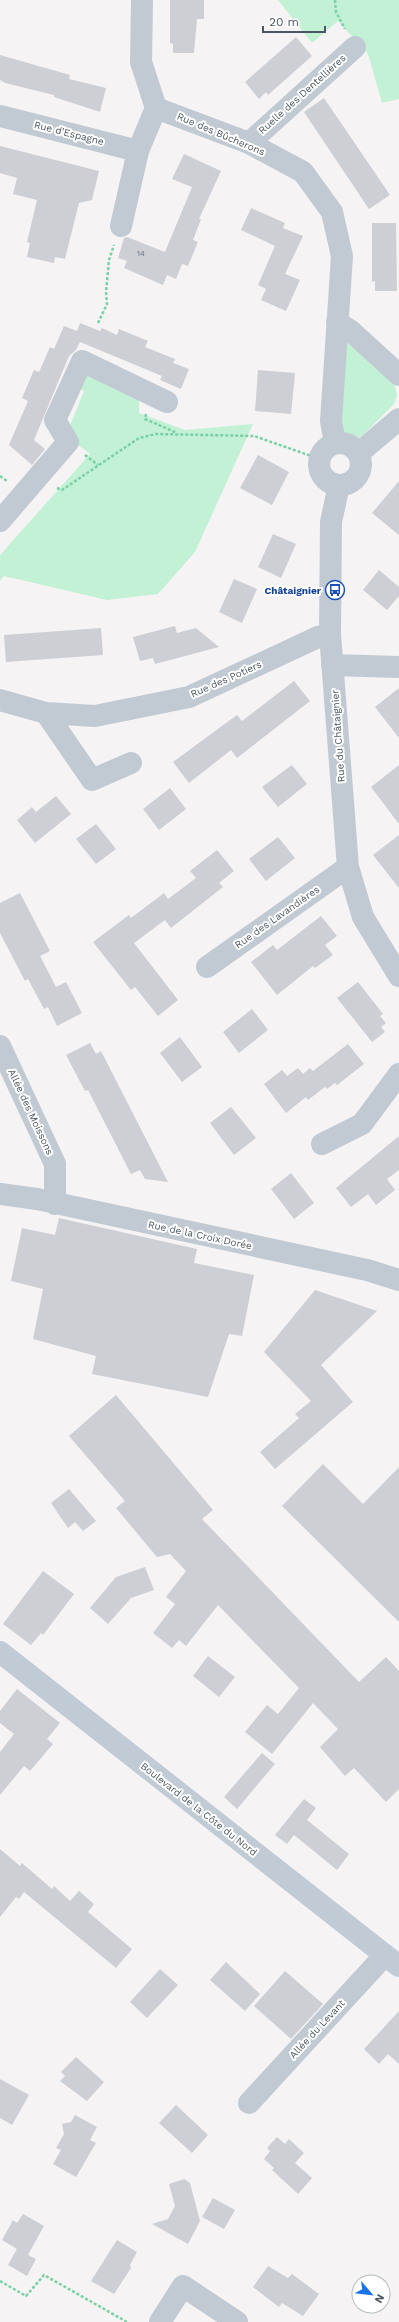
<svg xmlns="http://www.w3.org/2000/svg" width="399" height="2322" font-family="'Work Sans',sans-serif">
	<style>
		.green { fill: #c3f1d5 }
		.building { fill: #cdcfd5 }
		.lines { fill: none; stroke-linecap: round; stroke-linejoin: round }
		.path { stroke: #7ad0a6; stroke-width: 2.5; stroke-dasharray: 3 2; stroke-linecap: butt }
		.street { stroke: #c1cad2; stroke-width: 22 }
		.secondary { stroke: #c1cbd6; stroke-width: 22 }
		.labels { text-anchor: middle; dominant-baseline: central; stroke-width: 4; stroke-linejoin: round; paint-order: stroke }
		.number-label { font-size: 8px; fill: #6b747e }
		.street-label { font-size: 10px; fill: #4a5661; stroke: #fff }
		.transit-label { font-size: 10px; font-weight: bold; fill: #164399; stroke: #fff; text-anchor: end }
	</style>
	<rect width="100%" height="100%" fill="#f5f3f3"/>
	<path class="green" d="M278,0H399V99L382,103L368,54L338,21L312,43Z
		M346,341L394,382L397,395L394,404L363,435L353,441L343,434L340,426Z
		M90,374L134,394L139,401V413L185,430L253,424L195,552L158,594L107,600L4,576L0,581V555L90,454L68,437L67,433L84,391L78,388L82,378Z"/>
	<path class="building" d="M170,0H204V19H197L194,53H173V44L170,43Z
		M296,37L312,56L268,95L266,92L259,99L245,82Z
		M0,55L70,75L69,79L106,88L100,112L54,97V95L5,83L0,80Z
		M324,98L390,195L369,209L304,112Z
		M0,146L99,171L92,200L79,203L65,259L55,257L54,263L27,257L30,243L27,242L37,200L13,194L17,178L0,173Z
		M184,154L221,171L199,219H201L193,240L198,242L188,266L182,264L176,279L167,275L163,285L124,268L127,261L118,258L124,238L127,237L165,252L192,187L172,179Z
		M251,208L285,223L283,228L303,236L285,274L300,280L286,311L261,300L266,289L258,285L275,246L241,230Z
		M372,223H396L397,291H375V281L372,282Z
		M80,323L100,331L102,328L117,335L119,329L148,341L145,347L175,359L173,363L189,369L181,389L160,380L162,376L80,342L76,350L69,356L34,440L45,449L32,465L9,445L28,401L22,398L34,370L39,372L50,347L54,349L64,326L77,331Z
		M258,370L295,373L291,414L255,411Z
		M258,455L289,472L272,505L240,488Z
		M399,481V535L372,513Z
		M273,534L296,544L281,578L258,567Z
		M379,570L399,587V596L387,610L363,590Z
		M234,579L257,589L242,623L219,612Z
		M175,626L177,633L196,628L219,647L155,664L153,658L140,661L133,637Z
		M101,628L103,655L6,662L4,635Z
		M294,681L310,701L237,758L231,750L189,783L173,762L237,715L242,721Z
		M399,688V738L375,707Z
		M292,765L307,784L278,807L262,787Z
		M399,765V824L371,787Z
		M170,788L186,809L159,830L143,809Z
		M56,796L71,814L35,843L17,820L32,807L36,812Z
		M96,824L116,849L96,864L76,839Z
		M399,835V888L373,855Z
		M278,837L295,858L266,881L249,859Z
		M217,850L234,871L219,883L223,887L171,928L165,920L134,943L178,1000L158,1016L135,987L131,990L93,942L129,915L131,918L164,893L168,899L196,878L190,871Z
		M20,893L50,951L40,956L56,987L66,982L82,1013L57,1026L48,1007L44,1009L28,979L25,981L0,933V903Z
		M321,916L337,936L325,945L333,955L315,968L313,966L277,995L251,962L273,945L277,950Z
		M358,982L383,1014L380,1016L386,1023L381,1027L385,1032L372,1042L337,998Z
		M252,1009L268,1030L239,1053L223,1032Z
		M180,1037L202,1067L182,1082L160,1053Z
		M90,1043L96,1054L101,1051L168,1182L145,1179L140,1170L131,1174L88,1090L85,1091L66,1055Z
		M348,1044L364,1064L337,1085L335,1083L327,1089L325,1087L308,1100L306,1097L286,1113L264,1084L282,1070L287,1076L298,1068L303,1074L310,1068L313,1071Z
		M231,1107L256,1138L234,1155L210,1123Z
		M399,1136V1170L387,1179L395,1190L376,1205L368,1194L351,1207L336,1188Z
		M291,1173L314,1203L294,1219L271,1189Z
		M59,1218L197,1249L194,1263L254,1275L242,1336L229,1334L208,1397L92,1374L96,1356L33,1339L43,1289L11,1281L22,1228L55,1235Z
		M315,1290L377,1311L321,1365L353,1402L275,1469L260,1452L299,1418L295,1414L311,1401L264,1352Z
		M116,1395L213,1510L202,1519L359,1682L386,1657L399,1671V1789L386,1802L354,1768L345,1776L320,1747L338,1729L313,1703L272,1754L245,1732L267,1705L278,1714L299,1688L218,1605L186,1646L179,1640L172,1648L153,1633L175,1604L166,1597L186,1571L170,1554L157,1557L116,1508L125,1501L69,1436Z
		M323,1464L363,1504L399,1467V1622L282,1506Z
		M69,1489L96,1521L83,1531L75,1522L68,1528L51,1503Z
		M145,1567L154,1590L131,1598L108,1624L90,1608L116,1577Z
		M43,1571L74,1594L43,1635L41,1633L31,1645L3,1624Z
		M208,1656L235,1677L219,1697L193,1676Z
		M17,1689L60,1723L47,1739L53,1744L30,1771L24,1766L0,1795V1752L14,1734L0,1723V1711Z
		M262,1753L275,1764L237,1809L224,1797Z
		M304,1799L316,1808L307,1820L349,1854L337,1870L294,1835L287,1844L275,1835Z
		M0,1849L20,1866L22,1863L52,1889L54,1886L70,1901L79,1891L94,1904L88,1912L132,1949L116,1968L24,1892L19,1899L16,1897L0,1917Z
		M226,1962L260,1994L245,2011L210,1980Z
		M160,1969L178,1985L147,2018L130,2002Z
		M285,1971L323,2004L291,2039L254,2006Z
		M399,2011V2064L388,2054L379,2064L364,2049Z
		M76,2057L104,2082L87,2101L60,2081L65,2076L61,2072Z
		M0,2079L29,2095L12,2125L0,2118Z
		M176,2105L208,2135L192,2153L159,2123Z
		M75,2115L97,2127L90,2140L96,2143L76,2177L53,2164L61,2150L56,2148L64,2134L62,2124L71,2122Z
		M277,2137L285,2144L289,2139L304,2153L295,2163L312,2178L298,2194L272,2170L274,2168L264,2159L270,2151L267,2148Z
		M184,2179L190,2183L200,2221L188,2244L152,2224L168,2219L175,2206L169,2184Z
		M213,2198L235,2210L224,2229L202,2217Z
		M23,2214L44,2226L28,2255L36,2259L27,2276L8,2265L17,2249L2,2240L13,2220L17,2223Z
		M117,2240L137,2252L130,2265L131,2268L114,2294L91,2281Z
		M268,2266L288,2278L292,2274L319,2294L303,2316L282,2303L279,2307L253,2287Z"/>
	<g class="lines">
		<path class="path" d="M335,0L336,12L345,29
			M98,323L107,304L106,292L109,260L114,245
			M146,414L145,419L177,433
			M85,455L98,465
			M0,476L7,481
			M57,488L62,490L139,438L156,434L254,436L320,459
			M0,2281L26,2296L44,2275L127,2322"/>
		<path class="street" d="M142,0L141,62L156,108
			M156,108L249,143L303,172L332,212L342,256L331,421L335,443
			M0,116L138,151
			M249,143L355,47
			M121,226L138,151L156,108
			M337,322L351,331L399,375
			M319 464a21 21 0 1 1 42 0a21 21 0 1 1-42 0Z
			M359,453L399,419
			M339,485L331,522L330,634L348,867L363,917L399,976
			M0,521L68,442L55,420L82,361L167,402
			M332,665L399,667
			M0,700L46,713L95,716L189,697L318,637L330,634
			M46,713L92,780L131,763
			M207,967L348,867
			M0,1046L55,1164V1204
			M322,1144L362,1124L399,1074
			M0,1194L37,1199L367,1270L399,1280
			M249,2103L385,1955
			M160,2322L183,2286L237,2322"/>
		<path class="secondary" d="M0,1652L399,1966"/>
	</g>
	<defs>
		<g id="bus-ring" transform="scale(1)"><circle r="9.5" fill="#fff" stroke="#1a4fb4" stroke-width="1.5"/><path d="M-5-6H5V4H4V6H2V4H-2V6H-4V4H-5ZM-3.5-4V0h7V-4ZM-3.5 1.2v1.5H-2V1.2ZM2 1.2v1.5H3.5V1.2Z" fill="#1a4fb4"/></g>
	</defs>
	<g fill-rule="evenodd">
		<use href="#bus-ring" x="335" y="590"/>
	</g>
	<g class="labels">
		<g class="number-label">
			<text x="141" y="253">14</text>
		</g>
		<g class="street-label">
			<text transform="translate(302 94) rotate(-42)">Ruelle des Dentellières</text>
			<text transform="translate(69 133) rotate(14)">Rue d'Espagne</text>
			<text transform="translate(221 134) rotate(23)">Rue des Bûcherons</text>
			<text transform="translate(226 679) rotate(-24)">Rue des Potiers</text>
			<text transform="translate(338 736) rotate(-94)">Rue du Châtaignier</text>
			<text transform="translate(277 917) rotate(-35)">Rue des Lavandières</text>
			<text transform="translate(31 1112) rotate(65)">Allée des Moissons</text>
			<text transform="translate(200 1235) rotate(12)">Rue de la Croix Dorée</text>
			<text transform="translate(199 1809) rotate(38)">Boulevard de la Côte du Nord</text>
			<text transform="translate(317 2029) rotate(-47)">Allée du Levant</text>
		</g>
		<g class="transit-label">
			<text x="321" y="590">Châtaignier</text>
		</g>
	</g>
	<g transform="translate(371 2294) rotate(118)"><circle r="19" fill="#ffffff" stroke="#b7bbc0"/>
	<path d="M0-3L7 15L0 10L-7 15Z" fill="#1a73e8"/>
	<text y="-6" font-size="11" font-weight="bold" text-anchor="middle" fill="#4a5661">N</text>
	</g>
	<path d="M263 26v6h62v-6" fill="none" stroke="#4a5661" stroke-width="2"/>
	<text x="269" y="26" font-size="12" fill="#4a5661" stroke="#ffffff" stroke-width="3" paint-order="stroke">20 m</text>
</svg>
